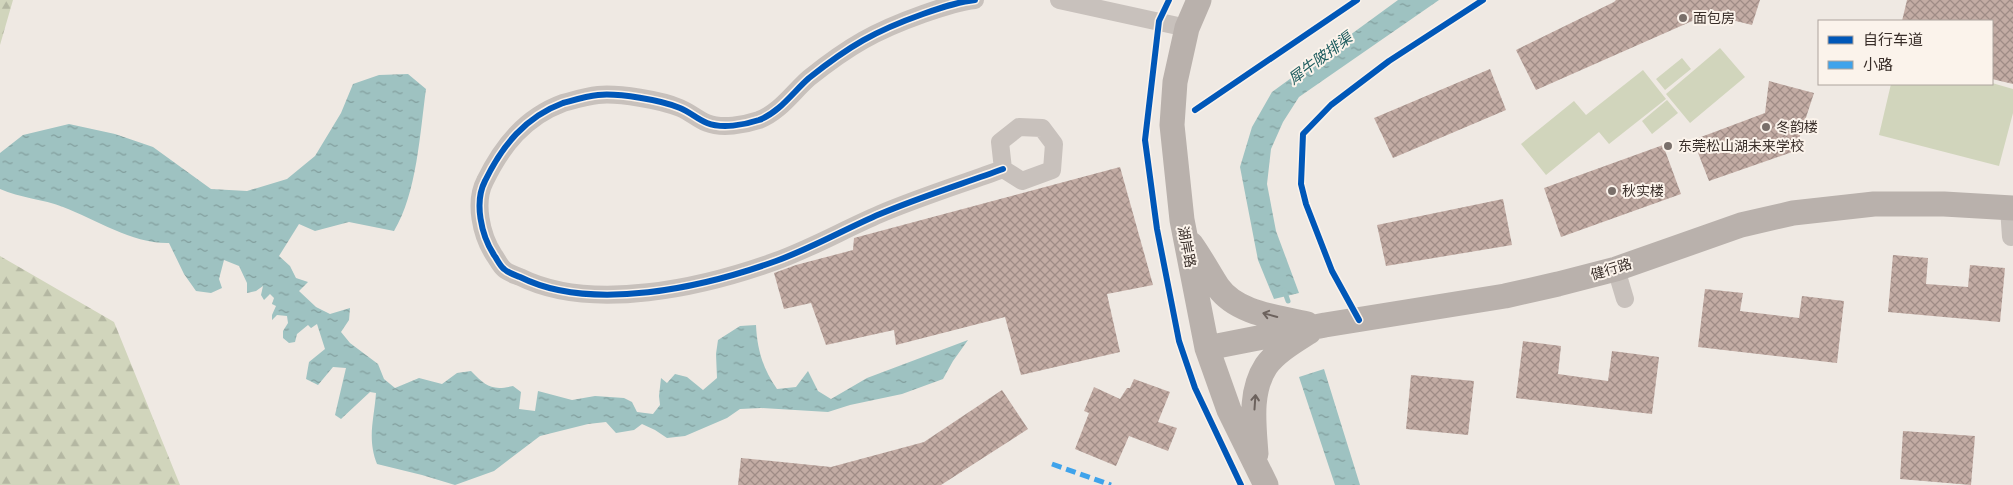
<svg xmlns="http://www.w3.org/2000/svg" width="2013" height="485" font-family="Quicksand,'Noto Sans SC',sans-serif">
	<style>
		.forest { fill: url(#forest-firs) }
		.pitch { fill: #d1d5bc }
		.water { fill: url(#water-ripples) }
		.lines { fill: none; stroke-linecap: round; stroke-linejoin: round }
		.stream { stroke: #9ec2c1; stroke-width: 5 }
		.building { fill: url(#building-cross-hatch) }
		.street { stroke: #c8c1bc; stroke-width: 18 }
		.secondary { stroke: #b9b1ac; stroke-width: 25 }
		.quiet { stroke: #3fa3eb; stroke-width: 5; stroke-dasharray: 10 5; stroke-linecap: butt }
		.cycleway-casing { stroke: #fbf3eb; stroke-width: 9 }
		.cycleway { stroke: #0057b8; stroke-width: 6 }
		.oneway { stroke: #6c625d }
		.poi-dot { fill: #796f6a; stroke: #fbf3eb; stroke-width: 2 }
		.labels { text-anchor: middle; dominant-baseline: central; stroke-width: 4; stroke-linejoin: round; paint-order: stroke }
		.poi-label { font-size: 14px; fill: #392e29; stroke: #fbf3eb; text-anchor: start }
		.street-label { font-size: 14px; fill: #392e29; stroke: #fbf3eb }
		.water-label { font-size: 15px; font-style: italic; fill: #1c5b5d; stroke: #fbf3eb }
	</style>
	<defs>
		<pattern id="forest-firs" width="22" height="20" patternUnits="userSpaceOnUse" patternTransform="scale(1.25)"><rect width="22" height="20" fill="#d1d5bc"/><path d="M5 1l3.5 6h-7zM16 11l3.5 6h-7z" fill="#b4b7a2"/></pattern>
		<pattern id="water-ripples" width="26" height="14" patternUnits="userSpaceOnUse" patternTransform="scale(1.25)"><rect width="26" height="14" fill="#9ec2c1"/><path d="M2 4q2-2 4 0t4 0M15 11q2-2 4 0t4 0" fill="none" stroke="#829e9d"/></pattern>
		<pattern id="building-cross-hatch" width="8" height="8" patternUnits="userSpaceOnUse" patternTransform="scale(1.25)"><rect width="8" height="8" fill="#c3aca4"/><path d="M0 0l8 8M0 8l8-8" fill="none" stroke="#9f8c86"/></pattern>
	</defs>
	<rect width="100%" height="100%" fill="#efe9e3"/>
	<path class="forest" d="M0,0H13L0,45Z
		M0,256L114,322L180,485H0Z"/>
	<path class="pitch" d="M1720,48L1745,77L1690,123L1666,94Z
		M1682,58L1691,69L1665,90L1656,79Z
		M1643,70L1666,99L1609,144L1599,132L1546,175L1521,144L1574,101L1586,115Z
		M1992,83L2013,89V113L1999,166L1879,135L1891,84Z
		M1667,100L1678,113L1652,134L1642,121Z"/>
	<path class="water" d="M1398,0H1439L1299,97L1283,122L1271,149L1267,184L1276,231L1299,293L1274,299L1258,260L1240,167L1252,127L1272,92Z
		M408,74L426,89C420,132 417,193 394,231L349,222L315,231L299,224L279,256L290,266L296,278L308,282L299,291L316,307L330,314L350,308L349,320L341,332L350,343L378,364L384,379L395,388L419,378L442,384L457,373L471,371C486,386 491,391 513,386L521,392L519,409L535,411L538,391L572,400L595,396L624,398L632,402L637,412L653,414L660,405L659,396L661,378L667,383L675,374L687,377L703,390L717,378L716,354L718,340L740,326L756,325C757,349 763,369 777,389L796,387L808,371L818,391L831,399L867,378L968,340L953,361L943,379L902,394L850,405L828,412L761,408L740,409L727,418L685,436L667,438L655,430L642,424L634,430L616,433L606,422L588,424L540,436L494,471L455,485L422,475L377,464C367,438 374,420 376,393L370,392L341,419L335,415L346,368L333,367L318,385L306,379L309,362L325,349L317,324L311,328L308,325L297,334L295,342L289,343L283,338V331L288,323L287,316L277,315L272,320V315L276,306L272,304L274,298L270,294L264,300L261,295L263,286L256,291L247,293V283L239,266L224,260L219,279L222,288L211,293L196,291L184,274L169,243C133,244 97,220 63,207C43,199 20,198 0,189V153L23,135L69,124L115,134L153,147L211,189L247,191L287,179L315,156L341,113L353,84L379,75Z
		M1324,369L1360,485H1335L1299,377Z"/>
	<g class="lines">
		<path class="stream" d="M1284,290L1288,301"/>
	</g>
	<path class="building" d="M1616,0H1760L1752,25L1708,14L1536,90L1516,50L1614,2Z
		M1907,0H2013V84L1992,79V21H1902Z
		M1490,69L1506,110L1393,158L1374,118Z
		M1769,81L1814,93L1795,151L1709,181L1693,140L1765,113Z
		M1663,145L1681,194L1561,237L1544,188Z
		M1120,167L1153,285L1107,294L1120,352L1021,375L1005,317L896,345L894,330L826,345L811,303L784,309L774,273L796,265L853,250L854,238Z
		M1503,199L1512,245L1386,266L1377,225Z
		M1893,255L1928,258L1926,284L1968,287L1970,265L2005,268L2000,322L1888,312Z
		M1705,289L1743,293L1740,311L1799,318L1802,296L1844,301L1837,363L1698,347Z
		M1523,341L1561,346L1558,374L1608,381L1612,351L1659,357L1652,414L1516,398Z
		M1411,375L1474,381L1468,435L1406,429Z
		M1134,379L1170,392L1158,422L1177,428L1168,451L1129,436L1116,466L1075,449L1089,413L1084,411L1094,387L1120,399L1127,388H1130Z
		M1002,390L1028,429L941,485H738L741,458L831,467L924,442Z
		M1903,431L1975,436L1971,485L1900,479Z"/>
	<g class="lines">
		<path class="street" d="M975,0C957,2 940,8 923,14C875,31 849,46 809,78C793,92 780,112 759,120C744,125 722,129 707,123C697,119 690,112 680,108C661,100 619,93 598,95C587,96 574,100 563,103C525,117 502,146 485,181C474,202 481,235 494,255C497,259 500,266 504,269C508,273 515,275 520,277C592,313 704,287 776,261C812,248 845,229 880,214C920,197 962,184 1003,169
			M1059,0L1187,28
			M1019,127L1042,128L1054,144L1052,170L1022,181L1003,169L1000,142Z
			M2009,208L2011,237
			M1616,269L1625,299"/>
		<path class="secondary" d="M1199,0L1187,28L1175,82L1172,125L1182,220L1207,348L1229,410L1266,485
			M1191,244C1201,258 1209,273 1218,287C1237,314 1278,317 1307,324
			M1207,348L1325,325L1505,296L1558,284L1616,269L1741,225L1793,213L1874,204H1944L2013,208
			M1256,454C1254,425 1249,392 1266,366C1276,352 1295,341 1309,332"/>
		<path class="quiet" d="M1052,464L1111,485"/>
		<g class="cycleway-casing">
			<path id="cycleway" d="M975,0C957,2 940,8 923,14C875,31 849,46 809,78C793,92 780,112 759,120C744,125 722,129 707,123C697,119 690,112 680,108C661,100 619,93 598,95C587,96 574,100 563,103C525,117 502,146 485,181C474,202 481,235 494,255C497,259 500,266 504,269C508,273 515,275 520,277C592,313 704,287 776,261C812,248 845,229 880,214C920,197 962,184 1003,169
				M1169,0L1159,21L1145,140L1157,229L1179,341L1195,388L1241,485
				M1195,110L1357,0
				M1359,320L1332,271L1306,204L1301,184L1303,134L1331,105L1389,61L1483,0"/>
		</g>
		<use href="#cycleway" class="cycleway"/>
	</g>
	<defs><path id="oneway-shaft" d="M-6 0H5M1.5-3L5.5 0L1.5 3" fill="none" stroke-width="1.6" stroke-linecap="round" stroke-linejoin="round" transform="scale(1.25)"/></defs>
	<g class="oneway">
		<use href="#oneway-shaft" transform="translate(1270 315) rotate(-165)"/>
		<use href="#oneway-shaft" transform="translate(1255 402) rotate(-86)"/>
	</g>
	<g class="poi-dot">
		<circle cx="1683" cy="18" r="5"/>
		<circle cx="1766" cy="127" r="5"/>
		<circle cx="1668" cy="146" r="5"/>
		<circle cx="1612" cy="191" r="5"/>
	</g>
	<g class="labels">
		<g class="poi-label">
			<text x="1693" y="18">面包房</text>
			<text x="1776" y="127">冬韵楼</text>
			<text x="1678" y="146">东莞松山湖未来学校</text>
			<text x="1622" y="191">秋实楼</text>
		</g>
		<g class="street-label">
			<text transform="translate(1187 247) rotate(79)">湖岸路</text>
			<text transform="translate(1611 269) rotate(-17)">健行路</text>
		</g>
		<g class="water-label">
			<text transform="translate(1320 58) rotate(-37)">犀牛陂排渠</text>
		</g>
	</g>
	<rect x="1818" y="20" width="175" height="65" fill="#fbf3eb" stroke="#ada49d"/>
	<rect x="1828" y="36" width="25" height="8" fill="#0057b8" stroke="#ada49d"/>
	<text x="1863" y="45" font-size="15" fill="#392e29">自行车道</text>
	<rect x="1828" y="61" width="25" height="8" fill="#3fa3eb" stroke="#ada49d"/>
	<text x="1863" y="70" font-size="15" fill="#392e29">小路</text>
</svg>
